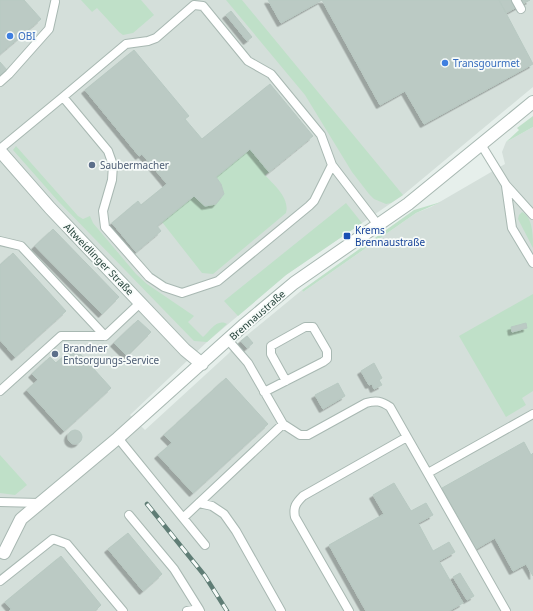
<svg xmlns="http://www.w3.org/2000/svg" width="533" height="611" font-family="'Noto Sans',sans-serif">
	<style>
		.built { fill: #d4dfda }
		.green { fill: #bfe0c8 }
		.building { fill: #bbcac4; stroke: #b8c9c2; filter: url(#shadow) }
		.lines { fill: none; stroke-linecap: round; stroke-linejoin: round }
		.lane-casing { stroke: #a8b8b2; stroke-width: 10 }
		.street-casing { stroke: #a8b8b2; stroke-width: 14 }
		.lane { stroke: #fff; stroke-width: 8 }
		.street { stroke: #fff; stroke-width: 12 }
		.rail-casing { stroke: #5f7d75; stroke-width: 4.5 }
		.rail { stroke: #f7fbf9; stroke-width: 3; stroke-dasharray: 9; stroke-linecap: butt }
		.shop-dot { fill: #3f7fe0; stroke: #f7fbf9; stroke-width: 1.5 }
		.service-dot { fill: #5c6f8a; stroke: #f7fbf9; stroke-width: 1.5 }
		.transit-dot { fill: #1a4fb4; stroke: #f7fbf9; stroke-width: 1.5 }
		.labels { text-anchor: middle; dominant-baseline: central; stroke-width: 3.5; stroke-linejoin: round; paint-order: stroke }
		.shop-label { font-size: 10px; fill: #366cbe; stroke: #f7fbf9; text-anchor: start }
		.service-label { font-size: 10px; fill: #4e5e75; stroke: #f7fbf9; text-anchor: start }
		.transit-label { font-size: 10px; fill: #164399; stroke: #f7fbf9; text-anchor: start }
		.street-label { font-size: 10px; fill: #24423a; stroke: #f7fbf9 }
	</style>
	<defs>
		<filter id="shadow"><feDropShadow dx="-3.5" dy="3.5" stdDeviation="0" flood-color="#0004"/></filter>
	</defs>
	<rect width="100%" height="100%" fill="#e6efeb"/>
	<path class="built" d="M0,0H533V87L403,195L286,275L207,342L130,415L145,430L228,354L240,341L302,290L303,292L416,213L431,207L505,164L502,152L506,142L533,127V611H0Z"/>
	<path class="green" d="M81,0H141L154,15L133,33L123,35L119,32L97,8L92,12Z
		M226,0H242L403,195L391,203L386,204L374,199L369,194L352,172L305,95Z
		M533,116V127L506,142L519,130L517,128Z
		M16,146L78,216L83,219L90,216L93,223L136,274L147,284L194,316L188,322L203,337C210,331 217,318 227,324L207,342L194,341L58,201L13,150Z
		M250,149L269,172L265,175C274,185 290,198 286,213L213,274L202,273L162,222L194,196L205,206L216,204L224,194L221,184L216,177Z
		M441,202L416,213L303,292L302,290L414,210Z
		M346,203L362,223L286,275L238,316L224,301Z
		M522,212C533,217 533,236 533,248L518,219L519,215Z
		M533,294V391L522,398L526,405L506,417L459,336Z
		M0,455L27,485L15,495L0,493Z"/>
	<path class="building" d="M0,0H24L41,19L0,54Z
		M268,0H322L281,23Z
		M322,0H499L533,64L424,124L405,91L380,105Z
		M499,0H530L506,13Z
		M231,11L252,37L247,41L226,15Z
		M134,50L189,116L185,119L202,139L270,84L313,136L269,172L250,149L216,177L221,184L224,194L216,204L205,206L194,196L157,226L161,231L136,252L112,223L138,201L141,205L167,184L142,154L139,156L85,90Z
		M0,62L7,70L0,75Z
		M53,229L119,297L102,314L35,246Z
		M13,253L66,311L15,357L0,340V265Z
		M138,320L151,332L127,356L114,343Z
		M526,323L527,328L512,332L511,327Z
		M247,336L253,343L247,348L241,341Z
		M74,347L111,388L64,431L27,390L38,380L32,374L50,357L56,363Z
		M374,363L382,378L379,380L382,385L374,389L372,384L369,385L361,371Z
		M226,378L268,424L193,493L158,455L172,443L164,435Z
		M338,383L345,396L323,409L315,395Z
		M68 437a7 7 0 1 1 14 0a7 7 0 1 1-14 0Z
		M524,442L531,455L533,453V576L526,564L513,571L495,538L476,549L442,488Z
		M394,483L411,511L426,503L433,515L418,523L433,551L449,542L455,552L439,561L463,603L449,611H366L329,545L384,514L373,495Z
		M128,533L162,574L143,591L108,549Z
		M61,556L101,605L95,611H9L11,609L5,602Z
		M460,573L474,596L467,600L453,577Z"/>
	<g class="lines">
		<g class="lane-casing">
			<path id="lane" d="M516,0L521,9
				M0,82L9,74L49,29L55,2
				M63,97L126,44L148,41L156,38L194,5L203,6L248,61L271,74L321,135L332,165L378,225
				M482,146L506,185L533,215
				M0,149L63,97L108,151L113,165L112,180L103,211L105,227L149,277L164,287L182,293L218,281L309,206L314,201L332,165
				M506,186L512,228L533,263
				M0,241L21,246L105,336
				M0,391L61,336H105L140,303
				M264,392L323,362L327,359V351L313,327H305L271,346V354L286,381
				M283,424L300,435H308L366,403C376,400 381,401 390,407L506,611
				M118,438L205,545
				M428,473L533,414
				M0,502L40,503
				M199,503L212,506L224,514L236,531L281,611
				M129,515L174,569L199,609
				M183,518L283,424L248,363L228,340
				M0,581L53,539L67,544L123,611
				M187,611L199,609L200,611
				M349,611L295,517C293,507 296,503 303,496L407,437"/>
		</g>
		<g class="street-casing">
			<path id="street" d="M0,151L50,208L185,350L202,364
				M4,553L21,519L118,438L245,324L294,283L408,204L533,102"/>
		</g>
		<use href="#lane" class="lane"/>
		<use href="#street" class="street"/>
		<g class="rail-casing">
			<path id="rail" d="M147,504L205,576L227,611"/>
		</g>
		<use href="#rail" class="rail"/>
	</g>
	<g class="shop-dot">
		<circle cx="10" cy="36" r="4"/>
		<circle cx="445" cy="63" r="4"/>
	</g>
	<g class="service-dot">
		<circle cx="92" cy="165" r="4"/>
		<circle cx="55" cy="354" r="4"/>
	</g>
	<rect class="transit-dot" x="343" y="232" width="8" height="8" rx="2"/>
	<g class="labels">
		<g class="shop-label">
			<text x="18" y="36">OBI</text>
			<text x="453" y="63">Transgourmet</text>
		</g>
		<g class="service-label">
			<text x="100" y="165">Saubermacher</text>
			<text x="63" y="348">Brandner<tspan x="63" dy="12">Entsorgungs-Service</tspan></text>
		</g>
		<g class="transit-label">
			<text x="355" y="230">Krems<tspan x="355" dy="12">Brennaustraße</tspan></text>
		</g>
		<g class="street-label">
			<text transform="translate(99 259) rotate(46)">Altweidlinger Straße</text>
			<text transform="translate(257 315) rotate(-41)">Brennaustraße</text>
		</g>
	</g>
</svg>
